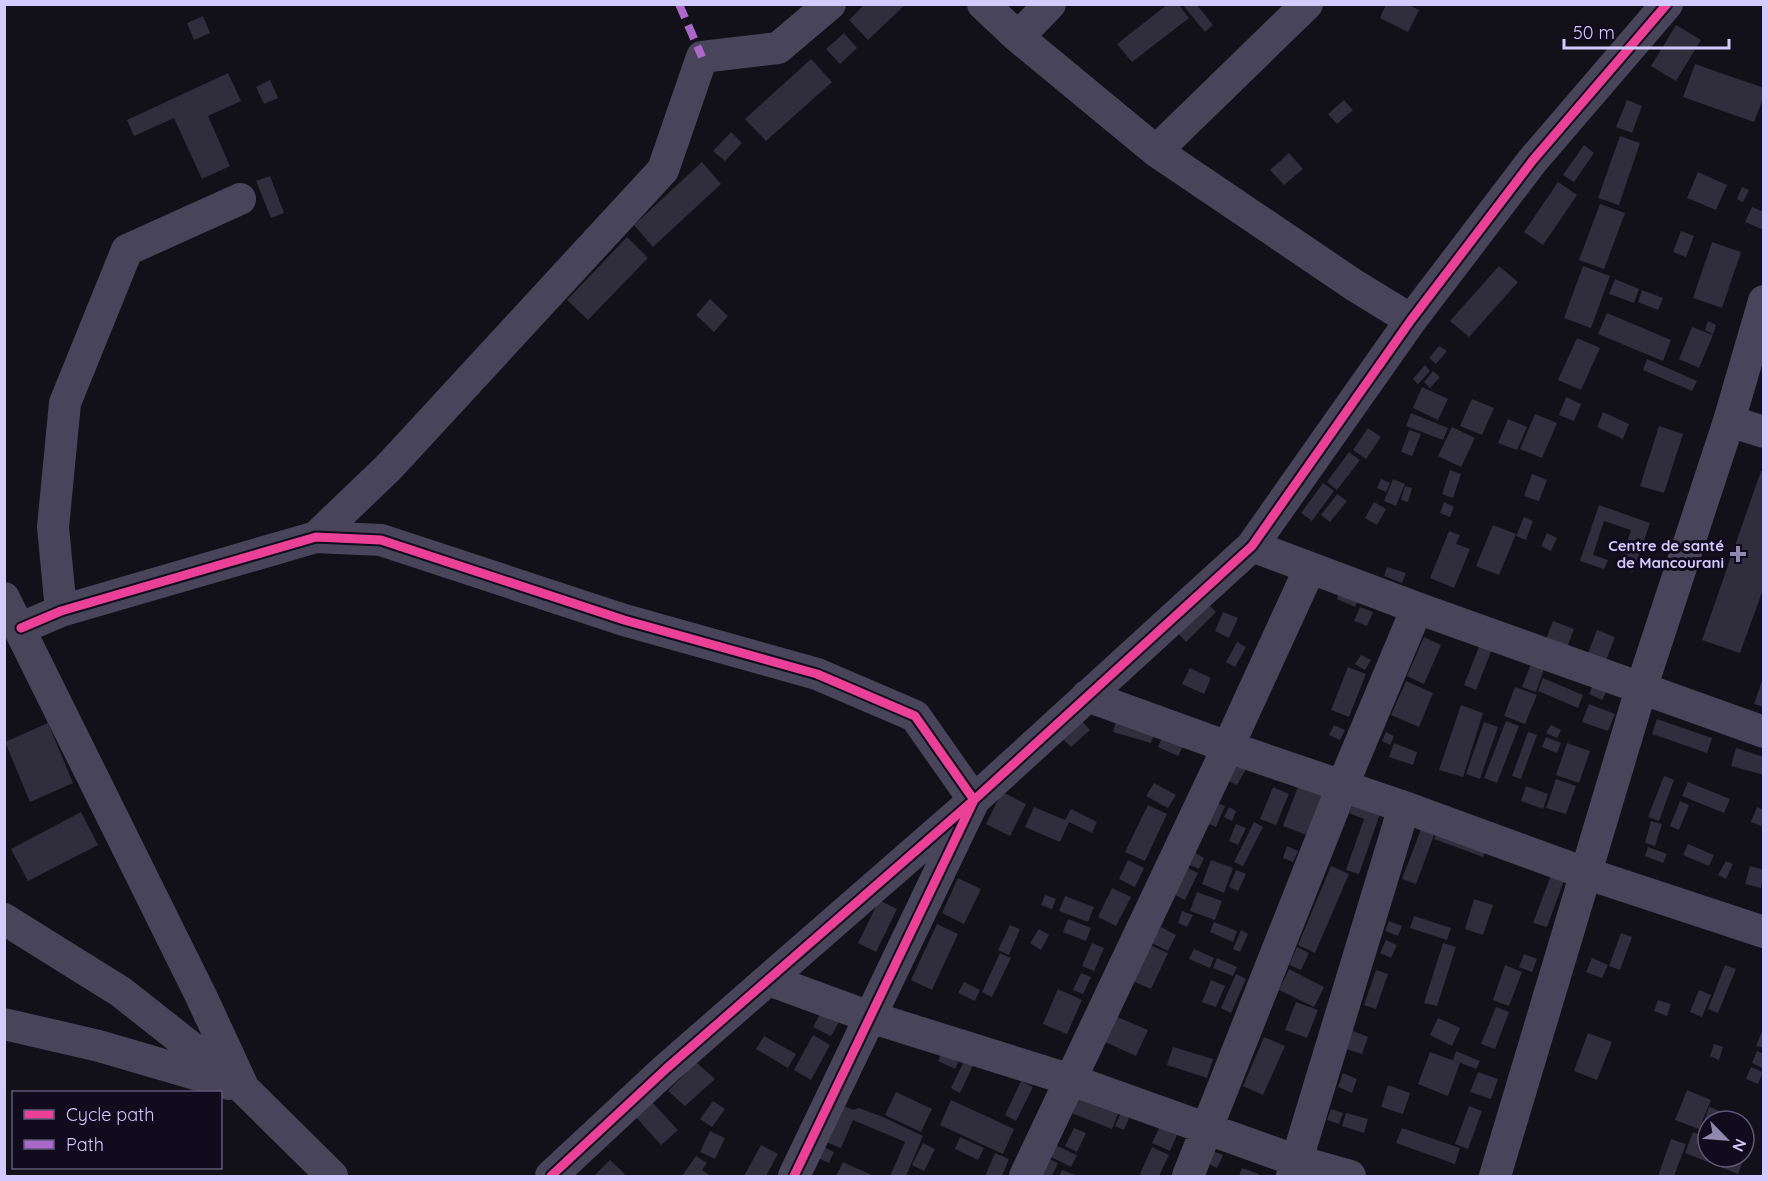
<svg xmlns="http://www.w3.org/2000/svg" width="1768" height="1181" font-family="Quicksand,sans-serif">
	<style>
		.building { fill: #302d3c }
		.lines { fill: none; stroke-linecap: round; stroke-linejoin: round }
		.minor { stroke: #48455a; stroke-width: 32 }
		.quiet { stroke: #ac68c9; stroke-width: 8; stroke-dasharray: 15 8; stroke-linecap: butt }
		.cycleway-casing { stroke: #100c1d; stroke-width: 13 }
		.cycleway { stroke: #ea4096; stroke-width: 9 }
		.poi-dot { fill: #8f89ad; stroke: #100c1d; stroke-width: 2 }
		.labels { text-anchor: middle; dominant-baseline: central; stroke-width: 6; stroke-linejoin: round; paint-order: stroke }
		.poi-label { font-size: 15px; font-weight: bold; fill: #d3cafd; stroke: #100c1d; text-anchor: end }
	</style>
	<rect width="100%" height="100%" fill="#121019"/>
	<path class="building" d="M865,4H906L868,40L849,20Z
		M1168,4H1178L1189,18L1132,62L1117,44Z
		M1182,4H1196L1213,25L1205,32Z
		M1386,4H1407L1419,10L1408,32L1380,18Z
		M203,16L210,33L194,40L187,23Z
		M1676,25L1701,40L1676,81L1651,66Z
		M844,33L857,48L840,64L826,49Z
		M811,59L832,82L766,141L745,119Z
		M1695,64L1764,88V96L1754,122L1683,97Z
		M228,73L241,101L208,116L230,166L202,179L174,118L134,136L127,120Z
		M270,80L278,98L264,104L256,87Z
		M1344,100L1353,110L1337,124L1328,114Z
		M1627,100L1642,106L1632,133L1616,127Z
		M731,132L742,143L725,161L713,151Z
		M1620,136L1640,143L1619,205L1598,198Z
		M1584,145L1594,153L1574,182L1563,175Z
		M1289,153L1303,169L1284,185L1270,170Z
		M702,162L721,184L653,247L634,225Z
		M1698,172L1727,185L1716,210L1687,198Z
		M270,176L284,213L271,218L256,181Z
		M1558,182L1577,195L1543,245L1524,232Z
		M1742,187L1749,190L1743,202L1737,199Z
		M1600,204L1625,213L1604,269L1579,260Z
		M1752,207L1764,212V230L1745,222Z
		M1681,231L1694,236L1686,257L1673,252Z
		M627,237L648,258L588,320L567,300Z
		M1712,242L1741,252L1722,308L1693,298Z
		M1499,266L1518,282L1469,337L1450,321Z
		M1583,266L1610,276L1591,328L1564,318Z
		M1615,279L1639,289L1634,303L1609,294Z
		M1642,290L1663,298L1658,310L1638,302Z
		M710,299L728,316L714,332L696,315Z
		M1607,313L1671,340L1663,361L1598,334Z
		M1708,321L1716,325L1713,334L1705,330Z
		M1692,327L1713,335L1699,368L1679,359Z
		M1577,338L1600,348L1581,390L1558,380Z
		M1439,346L1447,351L1436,364L1429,358Z
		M1647,359L1697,381L1692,391L1643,370Z
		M1425,365L1430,371L1418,384L1413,379Z
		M1433,371L1440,377L1430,388L1424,382Z
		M1422,387L1448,399L1438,420L1413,408Z
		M1566,397L1581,404L1574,421L1559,415Z
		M1472,399L1494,408L1482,435L1460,426Z
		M1603,412L1629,424L1623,439L1597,427Z
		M1411,413L1448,428L1443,440L1406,426Z
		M1535,414L1557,423L1542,458L1520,449Z
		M1508,419L1527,427L1517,450L1498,443Z
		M1659,426L1683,434L1664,493L1640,486Z
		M1452,427L1475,438L1461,467L1438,456Z
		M1368,428L1381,437L1366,459L1353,450Z
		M1409,430L1421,434L1412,456L1401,452Z
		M1349,452L1360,460L1337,490L1327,482Z
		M1450,470L1461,474L1453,498L1442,494Z
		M1761,471H1764V587L1740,653L1702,640Z
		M1532,474L1547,480L1539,501L1524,496Z
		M1381,479L1390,483L1386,492L1377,488Z
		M1393,479L1405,484L1396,506L1384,501Z
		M1323,483L1334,491L1312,521L1301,513Z
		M1405,486L1412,488L1408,502L1401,500Z
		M1337,494L1347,501L1330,522L1321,515Z
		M1374,502L1386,509L1377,525L1365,518Z
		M1444,502L1454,507L1450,517L1440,513Z
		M1599,505L1650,523L1633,572L1618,567L1631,530L1604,521L1593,555L1608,560L1604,569L1580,561Z
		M1524,517L1533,521L1526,540L1516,536Z
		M1493,525L1516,534L1499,575L1476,566Z
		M1449,531L1460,535L1456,544L1470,549L1454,588L1430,578Z
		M1547,533L1557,538L1551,551L1541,546Z
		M1387,567L1406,573L1402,583L1384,576Z
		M1341,588L1360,596L1355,607L1337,599Z
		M1205,601L1216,612L1186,642L1175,630Z
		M1360,607L1373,612L1367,626L1354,621Z
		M1223,612L1238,618L1229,638L1215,631Z
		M1553,621L1574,629L1566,650L1545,642Z
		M1597,630L1615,637L1605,663L1587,656Z
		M1424,637L1441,645L1424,684L1407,676Z
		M1482,639L1494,644L1476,690L1464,685Z
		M1237,642L1246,647L1235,667L1226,662Z
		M1361,655L1371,660L1365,670L1355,664Z
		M1532,661L1545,666L1536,692L1522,687Z
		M1348,667L1366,674L1349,717L1331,710Z
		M1190,668L1211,678L1204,694L1182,684Z
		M1543,678L1583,695L1578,708L1538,691Z
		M1763,678H1764V707L1754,704Z
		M1406,681L1433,693L1419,727L1391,715Z
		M1595,681L1609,687L1602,700L1589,694Z
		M1515,687L1537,695L1525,724L1504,716Z
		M1589,704L1615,714L1608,731L1582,722Z
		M1461,705L1483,713L1463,777L1439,770Z
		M1118,714L1157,726L1151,743L1113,732Z
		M1080,719L1090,730L1071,747L1061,737Z
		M1657,719L1712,738L1707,753L1652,734Z
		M1506,721L1519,726L1497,783L1484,778Z
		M1484,722L1498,727L1480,779L1466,774Z
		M48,723L73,783L30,802L5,742Z
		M1334,725L1345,730L1340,740L1329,735Z
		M1551,725L1561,730L1557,738L1546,733Z
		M1166,729L1187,739L1178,756L1158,747Z
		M1386,732L1394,736L1390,745L1382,741Z
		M1528,732L1537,735L1521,779L1512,776Z
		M1546,737L1561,743L1557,753L1542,747Z
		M1394,743L1417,752L1413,765L1389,757Z
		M1567,743L1590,751L1579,783L1556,775Z
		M1736,748L1764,757V775L1731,766Z
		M1237,757L1249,764L1237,785L1225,779Z
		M1302,776L1326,786L1307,835L1283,826Z
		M1664,776L1674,780L1659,821L1648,817Z
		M1556,779L1576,786L1566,814L1546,808Z
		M1688,782L1730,799L1724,813L1682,796Z
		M1154,783L1176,795L1168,808L1146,796Z
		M1526,786L1548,794L1543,809L1521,801Z
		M1273,787L1289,794L1276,825L1260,819Z
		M1002,792L1026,804L1010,836L986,824Z
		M1355,798L1382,808L1359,874L1346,870L1364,819L1349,813Z
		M1680,801L1689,805L1679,830L1670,826Z
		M1214,802L1225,806L1216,827L1206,823Z
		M1148,805L1167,814L1145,861L1125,852Z
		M1034,807L1065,820L1071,809L1097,822L1092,833L1069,822L1060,842L1025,827Z
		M1229,807L1236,811L1232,821L1224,817Z
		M1757,807L1764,810V827L1751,822Z
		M81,812L98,845L28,881L11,849Z
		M1651,821L1662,824L1655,846L1645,843Z
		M1254,822L1263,827L1243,866L1234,862Z
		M1236,824L1246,828L1238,845L1229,841Z
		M1423,824L1436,830L1416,884L1402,879Z
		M1439,826L1488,844L1483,857L1434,839Z
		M1688,844L1714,855L1709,866L1683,855Z
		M1287,846L1298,851L1293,862L1283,858Z
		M1648,847L1667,854L1663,863L1645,856Z
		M1192,851L1204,858L1199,869L1185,863Z
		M1128,860L1144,868L1135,887L1119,879Z
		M1211,860L1233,868L1224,893L1202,884Z
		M1726,861L1733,864L1726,879L1718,875Z
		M1331,866L1349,874L1315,953L1298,945Z
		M1750,866L1764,870L1761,888L1745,884Z
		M1186,867L1198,873L1185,900L1173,894Z
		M1236,870L1246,874L1238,891L1229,887Z
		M1553,870L1566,875L1547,927L1533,923Z
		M958,878L981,889L964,924L942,913Z
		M1112,888L1131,897L1116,926L1098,917Z
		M1197,892L1222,901L1215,920L1190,911Z
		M1045,895L1056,899L1052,909L1041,905Z
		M1065,896L1094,907L1088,922L1059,911Z
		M1474,899L1493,905L1483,935L1465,929Z
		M879,900L897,909L876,952L858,943Z
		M1182,911L1193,915L1187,927L1178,923Z
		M1414,916L1451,928L1447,940L1410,928Z
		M1068,919L1091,928L1086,941L1063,932Z
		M1389,921L1402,926L1398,936L1385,931Z
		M1214,922L1237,931L1233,942L1210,932Z
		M937,924L958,934L932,990L911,980Z
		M1010,925L1020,929L1009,955L998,950Z
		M1161,927L1176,935L1168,951L1152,943Z
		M1039,929L1049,935L1041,950L1030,943Z
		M1241,930L1248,934L1240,952L1233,949Z
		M1621,933L1632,937L1620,970L1609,966Z
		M1386,940L1397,945L1391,958L1380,953Z
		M1092,943L1104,948L1094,971L1082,966Z
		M1443,943L1456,947L1437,1006L1424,1003Z
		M1147,944L1168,953L1151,989L1130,980Z
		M1297,947L1309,953L1301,970L1289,965Z
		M1194,949L1214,958L1210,968L1189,959Z
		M1000,953L1011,958L992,997L982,992Z
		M1524,954L1537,959L1532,972L1519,967Z
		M1217,958L1237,967L1233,976L1213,968Z
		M1592,958L1608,965L1602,978L1586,972Z
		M1505,965L1522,972L1509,1006L1493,1000Z
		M1725,965L1736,969L1718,1013L1708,1009Z
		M1289,969L1324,987L1314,1007L1279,990Z
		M1376,970L1388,974L1376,1009L1364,1005Z
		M1081,973L1091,977L1083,994L1073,990Z
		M1236,974L1246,979L1231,1013L1221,1008Z
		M1211,980L1225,986L1216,1007L1202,1002Z
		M964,982L980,990L975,1001L958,993Z
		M1058,989L1082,1000L1067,1034L1043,1024Z
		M1699,990L1711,995L1702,1017L1690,1012Z
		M1658,1000L1671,1004L1667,1016L1654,1011Z
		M1296,1002L1318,1010L1307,1038L1285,1030Z
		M824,1007L842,1017L831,1036L813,1027Z
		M1496,1007L1509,1012L1495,1049L1481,1044Z
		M1115,1016L1148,1030L1136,1056L1103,1041Z
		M1438,1018L1460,1028L1452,1046L1430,1035Z
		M1763,1029H1764V1048L1756,1046Z
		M1353,1031L1368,1037L1362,1054L1346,1049Z
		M1588,1033L1612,1042L1597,1080L1574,1071Z
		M813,1035L830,1045L811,1080L794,1070Z
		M764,1036L796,1054L788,1068L756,1049Z
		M1264,1037L1285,1046L1263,1095L1243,1086Z
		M1714,1044L1723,1047L1719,1060L1710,1056Z
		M945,1046L962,1054L955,1069L938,1061Z
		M1173,1047L1213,1059L1207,1078L1167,1065Z
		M1456,1051L1480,1061L1476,1069L1453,1060Z
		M1757,1051L1764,1054L1762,1068L1752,1063Z
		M1430,1052L1460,1063L1448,1096L1418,1084Z
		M966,1057L975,1061L960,1093L951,1088Z
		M696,1062L715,1079L685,1106L668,1091Z
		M1751,1067L1763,1072L1758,1084L1746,1079Z
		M1478,1072L1498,1079L1491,1099L1470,1092Z
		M1343,1073L1357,1079L1352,1093L1338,1087Z
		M1021,1081L1033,1087L1016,1121L1005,1115Z
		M1074,1085L1122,1104L1112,1129L1064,1110Z
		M1388,1085L1410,1093L1403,1114L1381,1107Z
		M1687,1090L1711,1100L1699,1129L1675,1120Z
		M896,1092L932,1109L921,1132L885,1115Z
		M951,1100L1014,1129L1003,1154L940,1125Z
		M651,1101L678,1130L661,1145L635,1116Z
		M713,1101L725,1109L712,1127L700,1119Z
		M842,1105L853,1110L859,1108L883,1117L923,1136L906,1176H890L905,1142L853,1120L841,1148L826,1142Z
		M1469,1106L1482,1111L1468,1149L1455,1144Z
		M1709,1107L1720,1111L1716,1121H1708V1130L1702,1127Z
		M1123,1108L1132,1111L1124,1130L1115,1126Z
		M1331,1109L1343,1113L1339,1124L1327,1120Z
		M1346,1113L1368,1119L1364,1133L1342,1126Z
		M1164,1118L1181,1126L1170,1151L1152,1143Z
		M1074,1128L1086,1133L1077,1152L1065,1146Z
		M1402,1128L1460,1148L1455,1164L1396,1143Z
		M710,1131L725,1138L715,1159L700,1152Z
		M1693,1132L1708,1138V1157H1744V1152L1746,1153L1738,1174L1685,1153Z
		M1744,1136L1753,1140L1750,1148L1744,1146Z
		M960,1137L984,1148L978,1160L955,1149Z
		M1671,1139L1686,1144L1674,1176H1658Z
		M1048,1142L1077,1155L1071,1167L1043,1153Z
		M923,1143L935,1149L924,1171L912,1165Z
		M761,1145L778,1154L766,1176H744Z
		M822,1146L834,1152L829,1163L816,1157Z
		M1152,1147L1169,1155L1159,1176H1144L1140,1174Z
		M1210,1150L1223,1155L1217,1168L1205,1162Z
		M995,1153L1009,1159L1002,1176H985Z
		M1041,1155L1058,1163L1052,1176H1039Z
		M696,1156L707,1163L702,1170L711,1176H682Z
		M610,1160L625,1174L622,1176H594Z
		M843,1162L874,1176H836Z
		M1242,1168L1259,1174L1258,1176H1239Z
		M1062,1170L1078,1176H1059Z"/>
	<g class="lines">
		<path class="minor" d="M983,4L1018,37L1156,151L1354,285L1411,320
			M1018,37L1050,4
			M1156,151L1307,4
			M1729,421L1764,432
			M316,537L389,467L663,170L702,57L778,48L830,4
			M1252,546L1417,608L1764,732
			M4,598L201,996L244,1089
			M61,611L53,527L65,403L127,250L240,199
			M21,628L61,611L316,537L381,540L624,620L817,674L915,716L974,800L794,1176
			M1087,696L1228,747L1404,807L1585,873L1764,932
			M4,919L121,992L244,1089L332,1176
			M769,980L870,1017L1071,1080L1297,1161L1350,1176
			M4,1024L99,1046L229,1084
			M551,1176L667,1068L974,800L1252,546L1411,320L1533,160L1667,4
			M1025,1176L1228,747L1310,568
			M1188,1176L1342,787L1417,608
			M1292,1176L1404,807
			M1495,1176L1641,689L1729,421L1764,301"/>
		<path class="quiet" d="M679,4L702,57"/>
		<g class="cycleway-casing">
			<path id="cycleway" d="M21,628L61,611L316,537L381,540L624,620L817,674L915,716L974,800L794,1176
				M551,1176L667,1068L974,800L1252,546L1411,320L1533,160L1667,4"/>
		</g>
		<use href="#cycleway" class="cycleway"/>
	</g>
	<path class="poi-dot" d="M1735 545h6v6h6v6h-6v6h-6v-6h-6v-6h6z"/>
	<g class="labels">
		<g class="poi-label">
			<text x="1724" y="545">Centre de santé<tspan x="1724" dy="17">de Mancourani</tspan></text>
		</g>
	</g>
	<rect width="1768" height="1181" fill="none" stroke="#d3cafd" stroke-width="12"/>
	<rect x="12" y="1091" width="210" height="78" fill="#100c1d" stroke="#5e5877" stroke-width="1.5"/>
	<rect x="24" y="1110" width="30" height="9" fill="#ea4096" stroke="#5e5877" stroke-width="1.5"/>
	<text x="66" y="1121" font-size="18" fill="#d3cafd">Cycle path</text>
	<rect x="24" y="1140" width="30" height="9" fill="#ac68c9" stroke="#5e5877" stroke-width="1.5"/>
	<text x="66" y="1151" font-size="18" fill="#d3cafd">Path</text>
	<g transform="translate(1726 1139) rotate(115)"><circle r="28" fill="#100c1d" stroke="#5e5877" stroke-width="1.5"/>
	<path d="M0-4.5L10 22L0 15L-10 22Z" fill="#8f89ad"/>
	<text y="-9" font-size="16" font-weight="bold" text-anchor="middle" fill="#d3cafd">N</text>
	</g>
	<path d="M1564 39v9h165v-9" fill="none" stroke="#d3cafd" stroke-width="3"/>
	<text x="1573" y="39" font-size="18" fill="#d3cafd" stroke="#100c1d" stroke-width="4.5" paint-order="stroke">50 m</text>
</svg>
